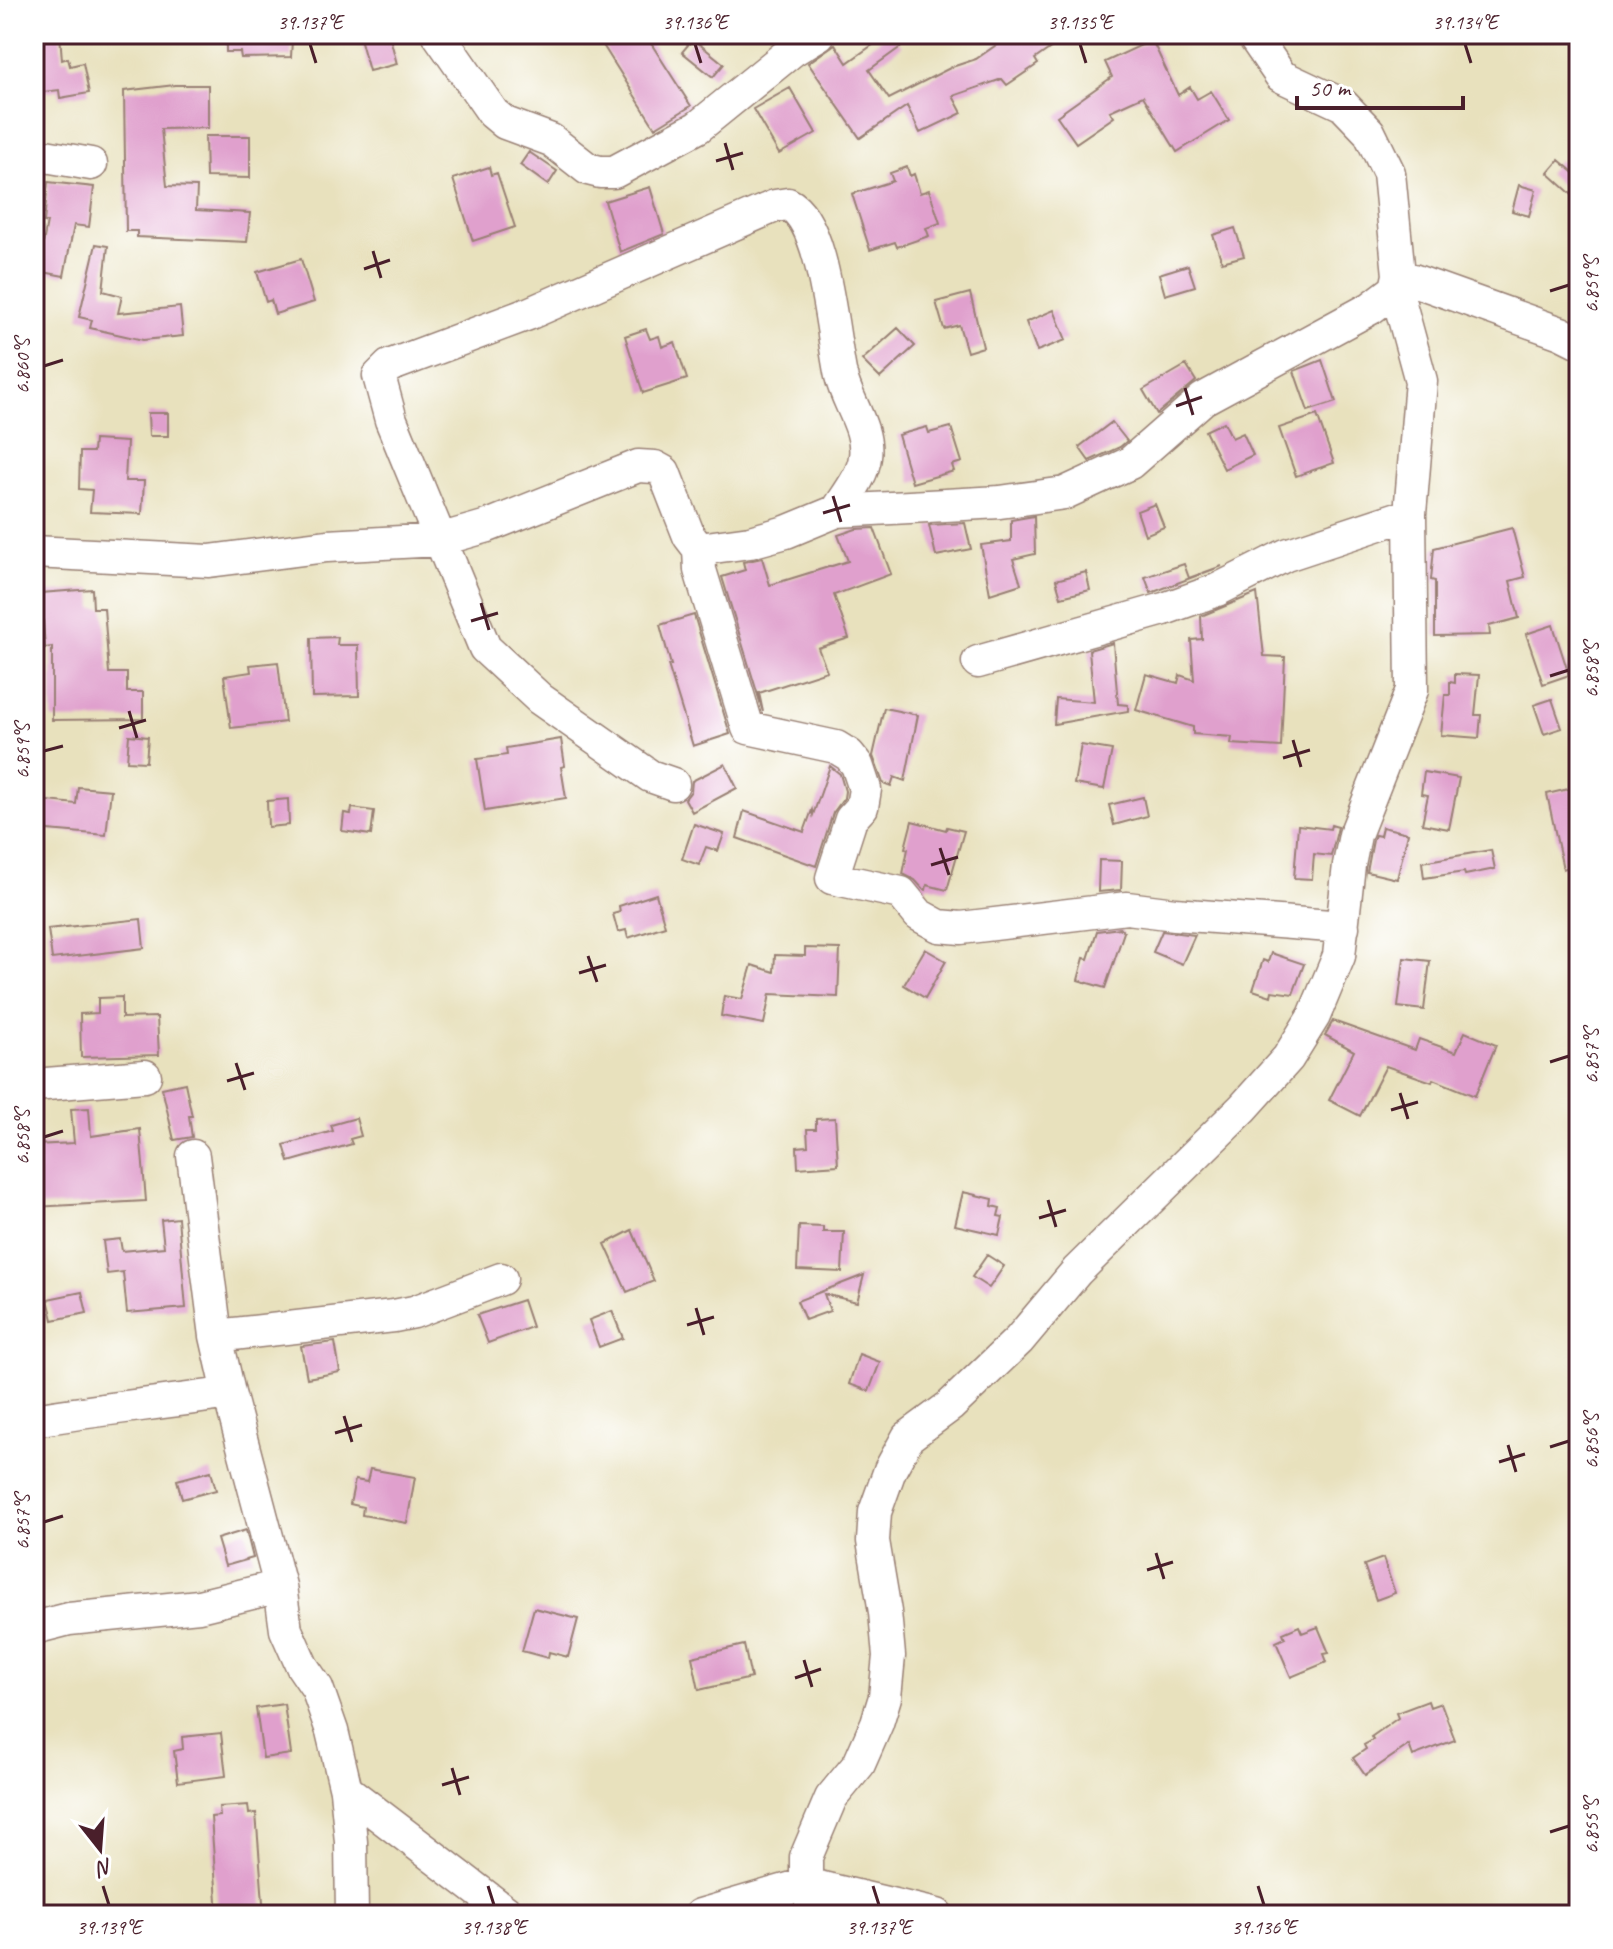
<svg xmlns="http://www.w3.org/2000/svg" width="1613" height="1949" font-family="Caveat,sans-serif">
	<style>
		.building { fill: #e0a0cd }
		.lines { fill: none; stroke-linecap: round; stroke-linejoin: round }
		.minor-casing { stroke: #998074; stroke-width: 35 }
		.minor { stroke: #fff; stroke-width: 32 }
		.ticks { fill: none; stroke: #4a1f2b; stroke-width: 3 }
		.neatline { fill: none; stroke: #4a1f2b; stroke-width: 3 }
		.ticks-label { font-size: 20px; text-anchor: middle; fill: #4a1f2b }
	</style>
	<rect width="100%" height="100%" fill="#fff"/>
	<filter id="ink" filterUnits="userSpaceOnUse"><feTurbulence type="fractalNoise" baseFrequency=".0125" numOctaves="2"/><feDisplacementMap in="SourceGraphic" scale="16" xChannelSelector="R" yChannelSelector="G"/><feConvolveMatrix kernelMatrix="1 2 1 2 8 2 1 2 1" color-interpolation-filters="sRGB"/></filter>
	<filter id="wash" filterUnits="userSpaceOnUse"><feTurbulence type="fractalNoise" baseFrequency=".006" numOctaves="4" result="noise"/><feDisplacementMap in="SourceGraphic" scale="32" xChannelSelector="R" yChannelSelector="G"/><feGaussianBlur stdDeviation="1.8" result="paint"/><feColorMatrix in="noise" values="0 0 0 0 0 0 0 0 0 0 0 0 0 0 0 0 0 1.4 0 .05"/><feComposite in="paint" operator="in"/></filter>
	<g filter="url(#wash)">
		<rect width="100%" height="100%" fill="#e8e1bd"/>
		<g id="blocks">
			<path class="building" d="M34,34H60L62,60L68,58L70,66L83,63L89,93L60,98L59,90L34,93Z
				M226,34H262V39L292,40L291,57L241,58L240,52H226Z
				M359,34H389L397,64L369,71Z
				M596,34H645L691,106L655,128Z
				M888,34H893L902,46L869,70L889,99L952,67L976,59L1012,34H1043L1052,47L1035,59L1038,64L1007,85L1002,79L953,96L962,113L920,133L907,106L860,138L808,63L835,44L847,63Z
				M693,39L724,64L713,77L682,52Z
				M1152,40L1178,95L1190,87L1197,99L1211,91L1229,120L1177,152L1143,96L1110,111L1114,117L1076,143L1057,116L1112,77L1105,62Z
				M175,85H208V128L161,129L167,186L197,187L196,210L250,213L247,242L137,237V231H126L124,91Z
				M790,88L816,133L779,154L753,109Z
				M205,136H250V178L206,177Z
				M529,152L557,171L548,185L520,165Z
				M1559,160L1579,177V201L1548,173Z
				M489,167L491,175L497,173L515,227L473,241L453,179Z
				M907,167L910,176L914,174L920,193L929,190L940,223L926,228L929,236L897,247L895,242L870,250L852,194L893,181L890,173Z
				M48,182L94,187L89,227L74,225L64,276L38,271L47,222H44Z
				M1519,185L1536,190L1529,216L1512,211Z
				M650,187L664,234L620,252L605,201Z
				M1235,228L1244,256L1222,262L1213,235Z
				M96,244L108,246L103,291L122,296L118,313L180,307L183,336L143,340L90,328L92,320L79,317Z
				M301,259L314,302L275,314L271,300L266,302L257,272Z
				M1188,265L1195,286L1165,295L1159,274Z
				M970,293L983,347L967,352L959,325L944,329L936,302Z
				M1054,310L1066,340L1037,351L1026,322Z
				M898,328L915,346L880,378L862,360Z
				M646,329L650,339L659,336L662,347L675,342L687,379L643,393L625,336Z
				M1322,360L1336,402L1308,411L1294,371Z
				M1186,365L1196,381L1157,414L1143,390Z
				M148,413H168V436H149Z
				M1317,415L1334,463L1296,476L1279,428Z
				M1112,422L1127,441L1120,447L1089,461L1079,447Z
				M1224,422L1232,438L1243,433L1253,455L1224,469L1205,431Z
				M927,427L929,433L951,427L962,462L952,465L954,471L912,483L898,435Z
				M94,440L127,442L125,481H144L142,514L90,512L92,490L79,489L80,452H93Z
				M1155,504L1164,527L1145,535L1137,511Z
				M1034,516L1035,554L1013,559L1021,584L990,594L981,545L1011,541V520Z
				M965,523L971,549L936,556L929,525Z
				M874,528L891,574L834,595L849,638L818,648L827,671L759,693L763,712L722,577L745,570L743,562L762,558L770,585L848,561L838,535L856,529Z
				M1512,528L1525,577L1510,581L1519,618L1489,626L1490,635L1435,636V581L1431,580L1434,548Z
				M1184,564L1189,578L1222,566L1151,593L1145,577Z
				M1086,572L1090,590L1061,597L1056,580Z
				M92,589L93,608H104L109,673H127V692H143V719L52,720V647L45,648L41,593Z
				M1257,593L1264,656L1285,657L1281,747L1231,744L1232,737L1193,734V727L1136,710L1146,674L1178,683L1180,675L1194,680L1191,640L1202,639L1201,616Z
				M694,615L730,734L693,746L668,665H671L660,625Z
				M1553,625L1569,675L1543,684L1526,634Z
				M338,637L337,645H358L359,696L312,697L311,638Z
				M1113,643L1118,704L1128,705V711L1054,724L1056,699L1094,702L1089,650Z
				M278,662L285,722L231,728L224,676L251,672L250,665Z
				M1455,674L1479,675L1475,715H1481L1479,738L1441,735L1445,695H1450V682L1455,683Z
				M1552,699L1562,728L1544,734L1534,705Z
				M884,708L918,715L905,781L894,777L891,786L883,783L873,756Z
				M129,735L148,737L146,762L127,761Z
				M561,739L565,766L561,767L566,798L485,811L477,759L507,755L506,748Z
				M1081,745L1112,750L1104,789L1074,784Z
				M725,764L737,788L692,812L685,799L691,791L692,781Z
				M830,766L840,774L845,791L844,798L833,813L816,866L737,838L744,811L804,832L812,810L813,815Z
				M1424,772L1459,778L1449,829L1422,824L1428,795L1421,794Z
				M78,787L111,790L106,835L36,829L39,800L76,804Z
				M1577,787L1579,864L1563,869L1547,794Z
				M1143,797L1147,816L1114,825L1109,805Z
				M288,799L289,825L268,827L267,801Z
				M352,808L374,811L371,835L342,831L344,813L351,814Z
				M912,821L946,830L947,827L964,831L947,890L927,885L926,890L923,889L915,880L903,874L908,849L905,848Z
				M694,824L724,834L718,851L706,847L699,865L682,859Z
				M1298,825L1330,829L1331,825L1338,827L1331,856L1314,854L1312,879L1294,878Z
				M1382,827L1408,833L1397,879L1367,872L1373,840L1375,835L1380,836Z
				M1491,850L1495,869L1465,875L1464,872L1424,878L1422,862Z
				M1099,860L1122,861L1121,890L1098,892Z
				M656,894L665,926L628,938L626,930L618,932L613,914L620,912L619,906Z
				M141,919L144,948L52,959L48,929Z
				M1120,928L1124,932L1105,988L1078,980L1084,958L1088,959L1097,931Z
				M1162,931L1195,935L1182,964L1153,952Z
				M805,948L840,949L838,997L770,994L764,1024L721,1016L724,996L742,999L752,965L774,972L775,955L805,956Z
				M925,949L946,961L925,998L904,985Z
				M1271,953L1304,964L1293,994L1272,991L1271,996L1253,990L1263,960L1268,962Z
				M1404,958L1430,961L1424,1010L1398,1007Z
				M122,997V1018L157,1017L159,1055L81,1057L80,1014L98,1013V998Z
				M1333,1021L1415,1050L1419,1039L1456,1052L1465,1032L1496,1045L1475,1096L1433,1079L1432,1082L1386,1066L1360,1116L1329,1100L1354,1051L1325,1035Z
				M185,1083L192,1116H189L192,1137L174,1140L162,1088Z
				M89,1108L91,1136L140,1129L146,1201L34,1207V1145L74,1143L71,1109Z
				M356,1118L361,1136L350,1139L352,1144L289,1162L284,1145L333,1131L331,1125Z
				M835,1118L838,1165L798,1168L797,1147L808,1146L807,1129H816V1119Z
				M963,1192L993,1199L992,1206L1000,1208L998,1216L1003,1217L999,1235L955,1225Z
				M178,1218L186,1308L127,1313L123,1272L107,1274L103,1241L120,1239L122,1251L164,1247L161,1220Z
				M799,1226L823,1227V1232H844L842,1272L797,1270Z
				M632,1230L654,1281L627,1292L605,1244Z
				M987,1255L1004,1266L989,1288L972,1277Z
				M864,1275L857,1302L824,1294L830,1311L805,1320L797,1301Z
				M82,1292L87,1313L53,1320L48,1299Z
				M523,1300L532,1327L488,1343L477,1315Z
				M612,1311L623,1338L599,1347L589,1320Z
				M335,1342L340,1372L307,1378L301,1346Z
				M859,1354L880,1362L869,1391L849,1384Z
				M370,1469L415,1477L407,1523L362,1515L363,1507L350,1504L355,1480L367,1482Z
				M211,1471L216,1490L182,1499L177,1480Z
				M246,1530L253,1558L225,1566L217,1539Z
				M1383,1558L1395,1593L1376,1600L1364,1565Z
				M534,1608L578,1619L568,1657L549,1652L548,1658L522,1651Z
				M1299,1626L1302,1633L1318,1627L1329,1653L1324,1654L1327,1662L1291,1677L1276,1642L1285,1638L1283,1633Z
				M744,1645L751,1678L699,1690L692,1657Z
				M1428,1701L1430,1707L1441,1703L1455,1740L1413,1756L1409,1745L1365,1775L1353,1758L1366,1749L1364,1745L1373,1740L1371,1737L1398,1718L1396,1713Z
				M284,1704L291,1754L263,1758L256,1708Z
				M221,1733L226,1776L178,1782L174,1751L183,1749L182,1737Z
				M248,1805L249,1814L256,1813L264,1915H218L211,1817L220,1816L219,1807Z"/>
		</g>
	</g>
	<g filter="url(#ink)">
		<use href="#blocks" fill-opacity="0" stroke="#998074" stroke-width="2"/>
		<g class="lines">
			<g class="minor-casing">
				<path id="minor" d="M438,34L493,113L505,123L551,140L588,169L600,172H614L698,127L793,50L819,34
					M34,154L91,164
					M1399,275L1561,333L1579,342
					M699,549L700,570L748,728L836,747L849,755L857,765L865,789L862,807L851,819L832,878L901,893L919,915L939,926L961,928L1127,908L1175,914L1343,927
					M34,552L209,561L327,546L439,540L488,526L638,466L655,467L664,472L689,536L699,549L750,542L786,532L837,511L1000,502L1065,493L1130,463L1203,399L1371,308L1396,289
					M978,662L1164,609L1217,590L1286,555L1410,514
					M673,784L650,776L540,699L485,648L391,420L379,376L389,366L528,314L775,206L788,204C825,221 832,337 841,376C847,402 869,429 865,457C863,476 847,495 837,511
					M34,1085L145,1076
					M193,1156L216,1336L229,1393L280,1586L286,1630L302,1666L317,1688L332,1731L346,1790L351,1842L352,1915
					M216,1336L394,1316L414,1312L501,1279
					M34,1420C99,1409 164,1403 229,1393
					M34,1628L69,1619L199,1606L280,1586
					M346,1790L510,1915
					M700,1915L806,1884L814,1915
					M937,1915L806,1884V1857L831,1798L859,1764L877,1723L885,1697L889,1656L885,1612L873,1541L875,1512L890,1470L908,1437L950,1406L1019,1340L1077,1271L1243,1108L1288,1058L1314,1016L1339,956L1349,865L1355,835L1412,690L1410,514L1421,381L1396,289L1399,275L1389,173L1369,132L1343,105L1281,76L1252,34"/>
			</g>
			<use href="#minor" class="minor"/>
		</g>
	</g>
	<path class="ticks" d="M310,44L316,63M695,44L701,63M1080,44L1086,63M1465,44L1471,63M725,143L733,170M716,161L743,153M373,251L381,278M364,269L390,260M1550,291L1569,285M44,366L63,360M1185,388L1193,415M1176,406L1202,397M833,496L841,522M823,513L850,505M481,603L489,630M471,621L498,613M1550,676L1569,670M129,711L137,738M119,728L146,720M1293,740L1301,767M44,751L63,746M1283,758L1310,750M940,848L949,875M931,865L958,857M588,956L597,982M579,973L606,965M1550,1062L1569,1056M236,1063L245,1090M227,1081L254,1073M1400,1093L1408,1119M1391,1110L1418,1102M44,1137L63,1131M1048,1200L1056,1227M1039,1218L1066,1210M696,1308L704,1335M687,1325L714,1317M344,1416L352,1442M335,1433L362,1425M1508,1445L1516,1472M1550,1447L1569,1441M1499,1462L1525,1454M44,1522L63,1516M1156,1553L1164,1579M1147,1570L1173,1562M804,1660L812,1687M795,1678L821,1669M452,1768L460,1795M442,1785L469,1777M1550,1832L1569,1826M103,1886L109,1905M488,1886L494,1905M873,1886L879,1905M1258,1886L1264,1905"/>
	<rect width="1613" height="1949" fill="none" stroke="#fff" stroke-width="88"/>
	<g transform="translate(100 1849) rotate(163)" stroke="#ffffff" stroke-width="6" paint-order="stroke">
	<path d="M0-6L14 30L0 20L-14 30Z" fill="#4a1f2b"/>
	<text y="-12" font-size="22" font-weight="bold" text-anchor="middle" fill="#4a1f2b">N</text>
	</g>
	<path d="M1297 96v12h166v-12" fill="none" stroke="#4a1f2b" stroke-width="4"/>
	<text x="1309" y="96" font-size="24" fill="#4a1f2b" stroke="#ffffff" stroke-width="6" paint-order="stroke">50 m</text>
	<rect x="44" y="44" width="1525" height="1861" class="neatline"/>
	<g class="ticks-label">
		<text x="310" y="29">39.137°E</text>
		<text x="695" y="29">39.136°E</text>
		<text x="1080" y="29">39.135°E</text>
		<text x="1465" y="29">39.134°E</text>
		<text transform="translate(1591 285) rotate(-90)" y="7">6.859°S</text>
		<text transform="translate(22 366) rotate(-90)" y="7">6.860°S</text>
		<text transform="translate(1591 670) rotate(-90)" y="7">6.858°S</text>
		<text transform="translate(22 751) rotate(-90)" y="7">6.859°S</text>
		<text transform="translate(1591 1056) rotate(-90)" y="7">6.857°S</text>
		<text transform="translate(22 1137) rotate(-90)" y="7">6.858°S</text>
		<text transform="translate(1591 1441) rotate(-90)" y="7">6.856°S</text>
		<text transform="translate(22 1522) rotate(-90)" y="7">6.857°S</text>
		<text transform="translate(1591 1826) rotate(-90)" y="7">6.855°S</text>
		<text x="109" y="1934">39.139°E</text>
		<text x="494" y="1934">39.138°E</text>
		<text x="879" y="1934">39.137°E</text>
		<text x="1264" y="1934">39.136°E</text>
	</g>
</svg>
